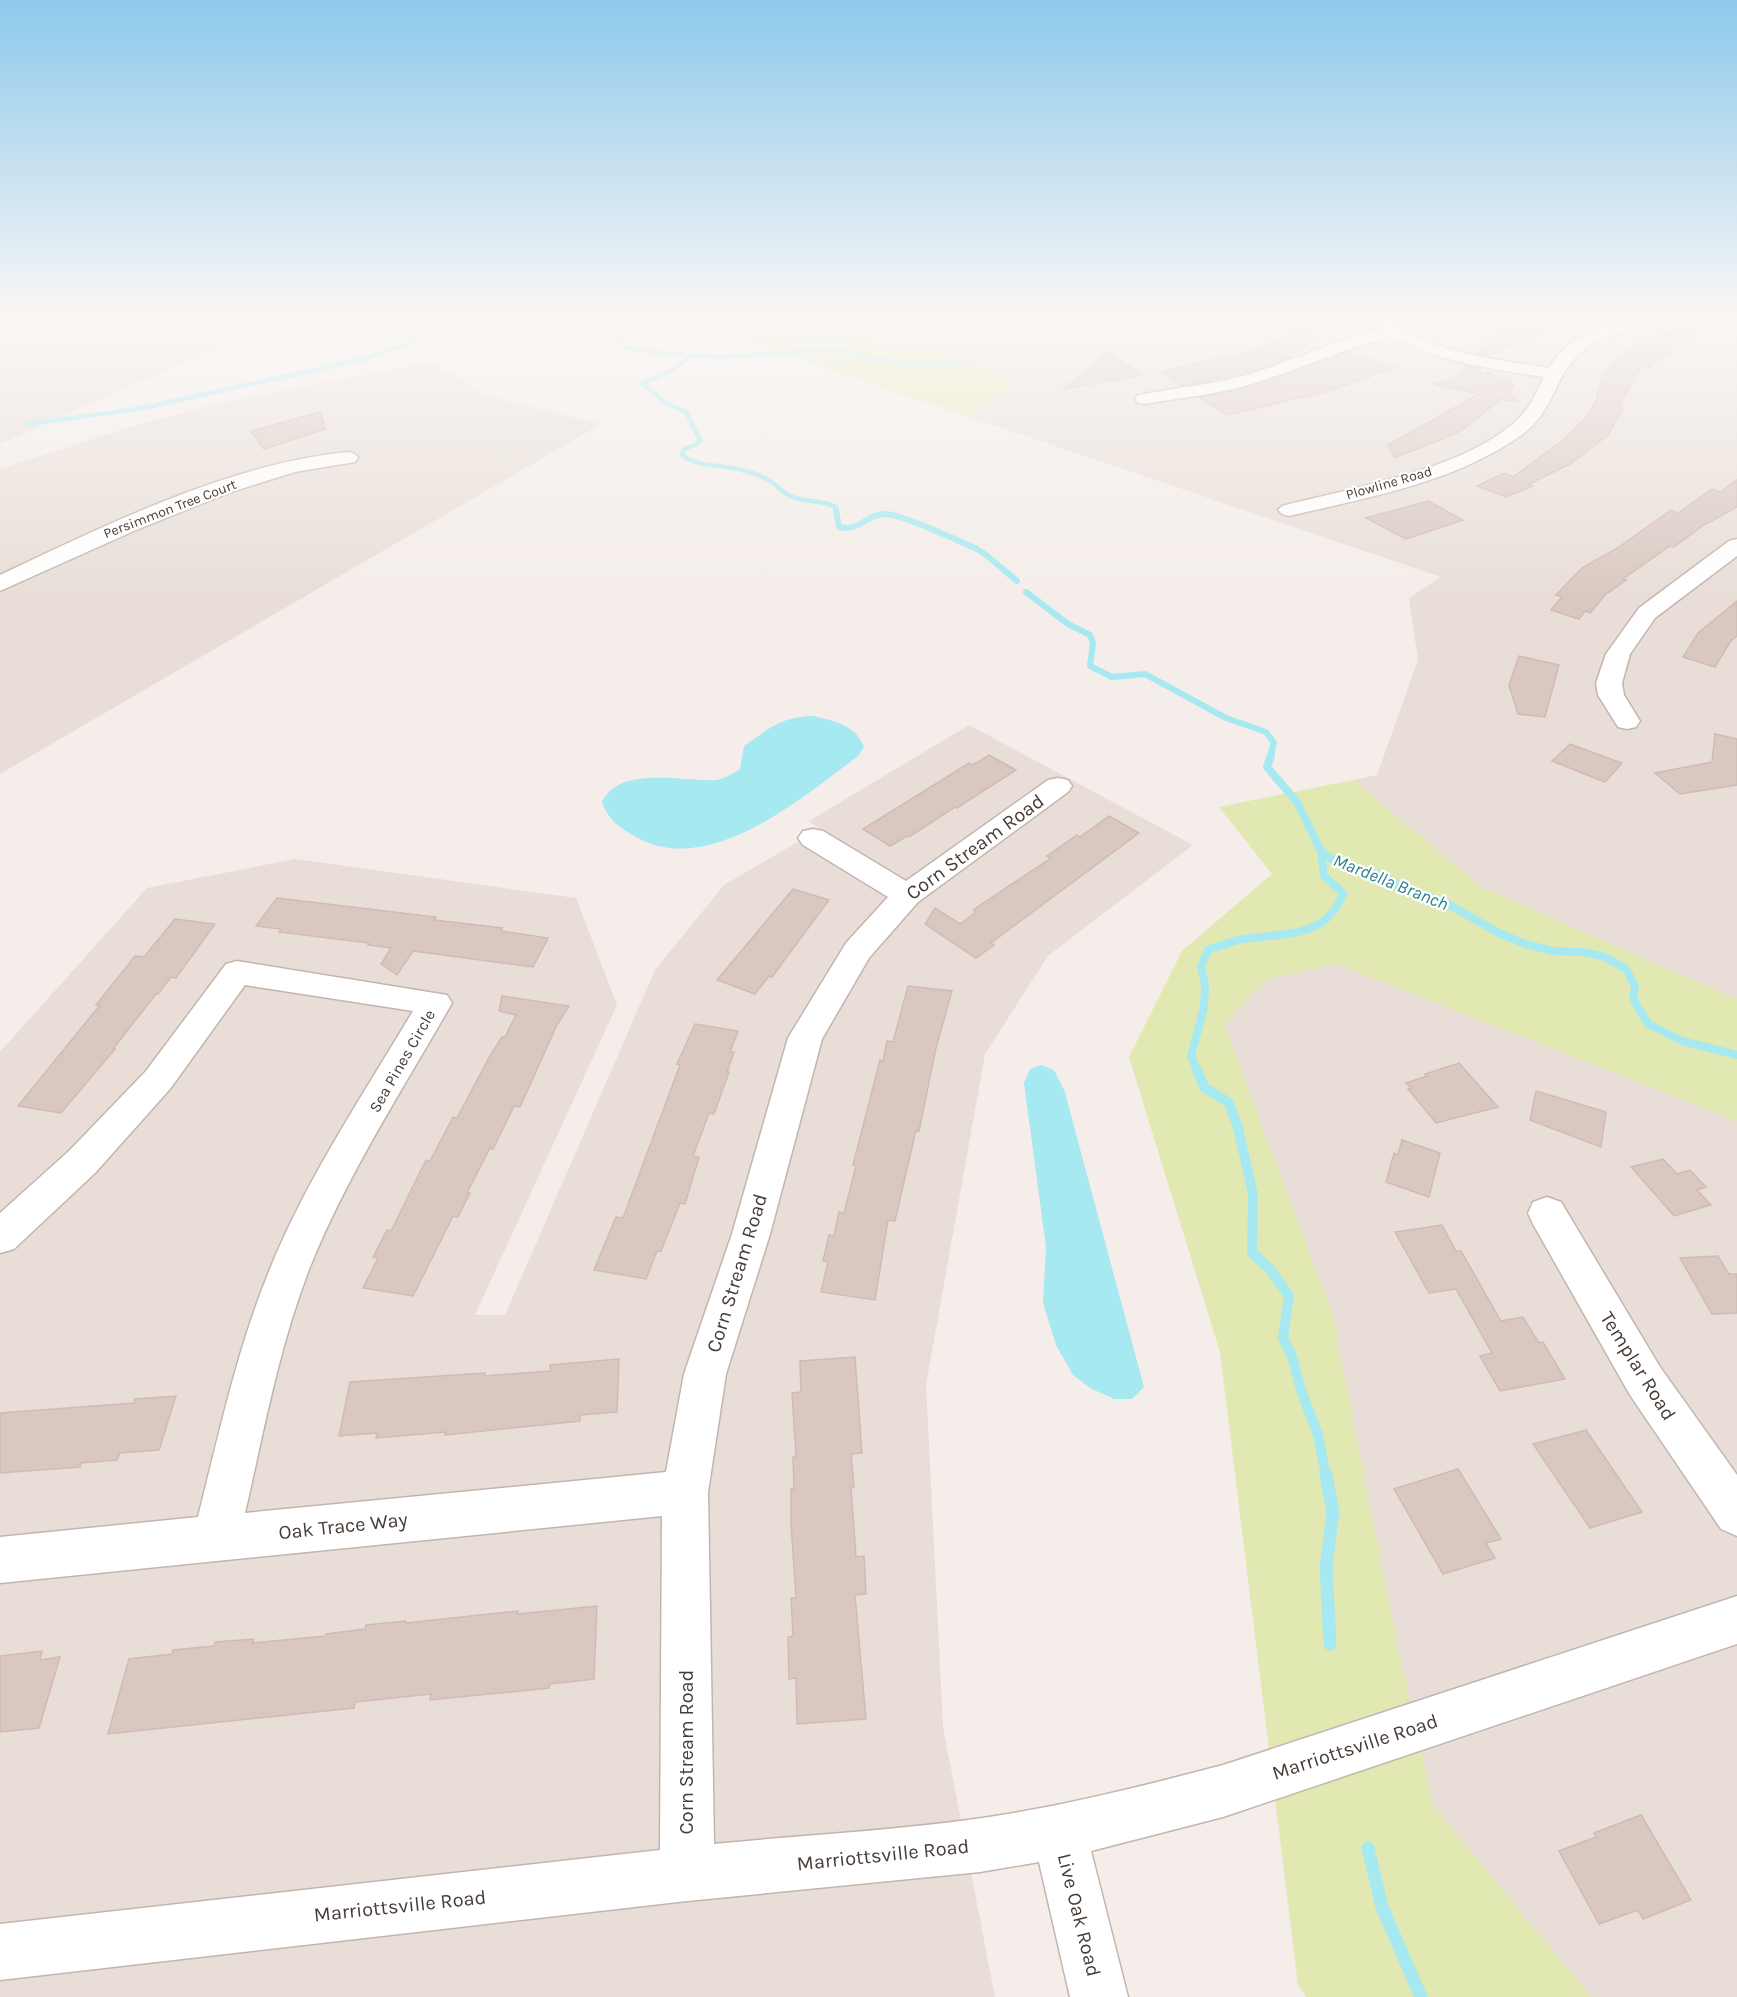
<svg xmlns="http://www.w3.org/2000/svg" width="1737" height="1997" font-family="Karla,sans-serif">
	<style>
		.residential { fill: #e8ded7 }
		.green { fill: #e1e8b2 }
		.water { fill: #a6e9f1 }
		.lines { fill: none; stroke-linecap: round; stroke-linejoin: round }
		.stream-far4 { stroke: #a6e9f1; stroke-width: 4.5 }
		.stream-far3 { stroke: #a6e9f1; stroke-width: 6 }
		.stream-far2 { stroke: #a6e9f1; stroke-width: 8 }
		.stream-far1 { stroke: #a6e9f1; stroke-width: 10 }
		.stream { stroke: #a6e9f1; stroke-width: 13 }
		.building { fill: #d9c8c1; stroke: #d1bbb1; stroke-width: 1.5 }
		.minor-casing { stroke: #c3b5ae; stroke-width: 3 }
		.minor { fill: #fff; fill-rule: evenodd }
		.labels { text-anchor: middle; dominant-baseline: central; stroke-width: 4.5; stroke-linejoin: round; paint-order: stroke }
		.far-street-label { font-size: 14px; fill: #483c37; stroke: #fff }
		.street-label { font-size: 16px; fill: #483c37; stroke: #fff }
		.water-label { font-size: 18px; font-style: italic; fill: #28818c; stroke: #fff }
		.near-street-label { font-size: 20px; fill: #483c37; stroke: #fff }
	</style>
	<rect width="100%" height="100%" fill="#f4ede9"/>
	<path class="residential" d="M0,320H279L0,444Z
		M784,320H1737V999L1483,888L1353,780L1377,775L1418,660L1409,598L1441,577L967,416L1017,384L966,358Z
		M431,362L488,396L601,424L0,774V469L134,426L222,402Z
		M969,725L1193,845L1048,956L985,1054L926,1385L943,1727L995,1997H0V1052L147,888L295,859L576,898L617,1005L475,1315H505L655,970L724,885L820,829L809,821Z
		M1337,964L1737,1121V1997H1591L1434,1807L1398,1646L1224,1024L1266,980Z"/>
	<path class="green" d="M782,320L966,358L1018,384L967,416L745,341Z
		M1353,780L1483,888L1737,999V1121L1337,964L1266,980L1224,1024L1332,1312L1398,1646L1434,1807L1591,1997H1306L1298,1985L1220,1352L1129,1057L1182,951L1272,874L1219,807Z"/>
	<path class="water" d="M813,716C834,721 856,725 864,747L858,756C803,797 709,879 636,837C620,828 608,820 602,802C620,765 683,782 715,780C725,779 732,774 740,769L744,746C769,729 780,717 813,716Z
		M1041,1065L1054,1070L1065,1092L1076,1134L1144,1387L1132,1399H1114L1090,1388L1073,1375L1056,1345L1043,1303L1046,1247L1024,1083L1030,1069Z"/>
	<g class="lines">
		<path class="stream-far4" d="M583,320L621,332V343L625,348L688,356L689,358L674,369L642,384L666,403L686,412L700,440L697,444L684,449L682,455C699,468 721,464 741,470C751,472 763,476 772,482C778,486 783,493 790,496C805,503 822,499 836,507L837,511
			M688,356L724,357L832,349L895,363H964
			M26,424L138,409L364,359L406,345L425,333L432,323L429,320"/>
		<path class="stream-far3" d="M836,510L839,527C861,532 866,513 886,514C900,514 962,542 977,549C991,557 1004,571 1017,581
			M1026,592L1068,624L1090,635L1093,643L1090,666L1112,677L1145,674L1226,718L1266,732L1274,743L1270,756"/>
		<path class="stream-far2" d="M1271,755L1267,767L1297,802L1321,851L1337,863L1384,876L1405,891L1443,901L1497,932L1525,944L1553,951L1583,952L1605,957L1626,969L1635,986L1633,999L1648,1024L1682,1041L1737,1055
			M1198,1072L1191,1056L1204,1007L1205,985L1201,967L1208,950C1220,946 1232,941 1244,939C1283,933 1328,938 1343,893L1324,876L1321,851"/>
		<path class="stream-far1" d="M1197,1070L1204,1087L1229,1103L1238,1128L1253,1194L1252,1253L1270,1269L1289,1296L1283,1338L1292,1356L1301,1390L1318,1435L1326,1477"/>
		<path class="stream" d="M1326,1475L1333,1513L1326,1567L1330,1644
			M1368,1848L1382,1907L1421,1997"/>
	</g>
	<path class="building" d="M1507,320H1572L1486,356L1477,354Z
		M1695,320H1704L1707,325L1649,367L1642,365L1619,407L1623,408L1608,435L1570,464L1529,484L1533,486L1506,497L1477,486L1504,473L1513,477L1563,440L1587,417L1595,403L1602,379L1615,359L1663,326L1657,337Z
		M1305,323L1315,339L1287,358L1292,357L1257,370L1181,386L1160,372L1264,348Z
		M1349,352L1395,368L1328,391L1228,415L1200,398L1249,387Z
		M1108,353L1142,375L1064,389Z
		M1467,366L1480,368L1482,374L1491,372L1500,382L1509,377L1515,387L1509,392L1518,402L1501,399L1469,425L1455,434L1394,458L1388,445L1479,394L1434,384L1454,380Z
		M320,412L325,429L264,449L251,431Z
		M1737,480V507L1704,525L1674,547L1670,546L1623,579L1626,580L1605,595L1590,613L1585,611L1579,619L1551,610L1562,597L1556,595L1582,568L1619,547L1671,510L1678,513L1712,489L1720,492Z
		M1428,501L1463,520L1406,539L1366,518Z
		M1737,601V636L1730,642L1715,667L1683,657L1698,633Z
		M1519,656L1559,665L1545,717L1518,714L1509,685Z
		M1715,734L1737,739V785L1680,794L1655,773L1712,762Z
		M1570,744L1622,763L1605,782L1552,761Z
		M989,755L1016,770L957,808L955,807L909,837L907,836L890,846L863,829L969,763L973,765Z
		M1109,816L1139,833L1007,931L991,943L994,945L976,958L925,924L935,908L960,924L976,912L973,910L1051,858L1047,856L1077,835L1080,837Z
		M793,889L829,900L772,977L769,976L755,994L717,980Z
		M277,898L436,917L434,920L502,928L501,931L548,938L533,967L413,951L397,975L381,964L391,948L368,945L369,943L279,932L281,929L256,926Z
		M175,919L215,924L176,978L171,977L158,994H156L113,1049H115L61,1113L18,1106L100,1005H96L135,956L144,957Z
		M908,986L952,991L936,1048L919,1131L916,1130L895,1221L888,1220L875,1300L821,1292L828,1262L823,1261L829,1235L834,1236L839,1212L844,1213L856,1166L853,1165L880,1060L883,1061L887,1041L893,1042Z
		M502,996L569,1006L557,1025L520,1107L514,1106L493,1149L490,1148L467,1193H470L458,1217L453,1216L413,1296L363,1288L378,1258L373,1257L387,1230L391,1231L426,1160L430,1161L453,1117L457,1118L490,1056L502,1037H505L516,1015L499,1011Z
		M695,1024L738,1031L730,1052H734L727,1072H729L714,1114L709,1113L693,1156L699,1157L685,1204L680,1203L661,1251H657L646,1279L594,1270L616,1217L623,1218L680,1065L677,1064Z
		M1459,1063L1498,1107L1436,1123L1408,1089L1411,1088L1406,1083L1427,1076L1425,1074Z
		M1536,1091L1606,1112L1601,1147L1530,1120Z
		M1402,1140L1440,1153L1429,1197L1386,1182L1394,1153L1398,1155Z
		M1663,1159L1677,1174L1690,1170L1706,1187L1697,1190L1711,1205L1674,1216L1631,1167Z
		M1442,1225L1456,1251H1461L1501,1321L1523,1317L1539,1343L1543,1342L1565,1379L1500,1391L1480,1356L1492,1353L1456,1289L1429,1293L1395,1232Z
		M1718,1256L1729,1274H1737V1313L1712,1314L1680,1258Z
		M855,1357L862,1453L851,1454L854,1487H851L856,1557L864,1556L866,1594L855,1595L866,1719L797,1724L796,1678L789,1679L788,1637L793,1636L791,1598H796L791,1523V1489H794L793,1457H796L792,1393L801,1392L800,1361Z
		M619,1359L617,1412L580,1415V1421L445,1435L446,1432L376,1438L377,1433L339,1436L350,1382L485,1373V1376L550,1371V1365Z
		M176,1396L159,1450L120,1453L117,1460L81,1463L80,1467L0,1473V1413L134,1403L135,1399Z
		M1586,1430L1642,1512L1590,1528L1533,1444Z
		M1458,1469L1501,1539L1486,1543L1495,1558L1443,1574L1394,1489Z
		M597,1606L594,1679L550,1684L549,1688L430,1700L431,1694L355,1702L354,1708L108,1734L129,1659L172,1654L173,1650L214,1646L215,1642L254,1639L252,1643L326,1636V1634L365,1629L366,1625L406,1621V1623L518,1611V1614Z
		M42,1651L40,1660L60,1657L39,1728L0,1732V1656Z
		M1641,1815L1691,1900L1643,1919L1638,1910L1599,1924L1559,1851L1596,1837L1594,1833Z"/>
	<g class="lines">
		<g class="minor-casing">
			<path id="minor" d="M1373,320C1396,317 1402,330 1422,339C1462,357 1507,361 1549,368C1571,332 1616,316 1656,320L1654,323C1611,334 1579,341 1559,382C1550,401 1541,421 1523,434C1454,483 1370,497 1289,516L1282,514L1278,510L1282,506C1352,488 1469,469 1520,417C1531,406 1537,391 1544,377C1492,369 1440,362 1393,337C1343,348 1297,371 1248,385C1215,395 1178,398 1144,404L1138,403L1135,399L1138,395L1144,394C1175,388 1208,385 1239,377C1288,364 1333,340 1383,329Z
				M348,452L355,454L358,458L355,462L295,472L231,492L136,530L0,591V575C106,525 231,463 348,452Z
				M1737,539V556L1655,618L1630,654L1622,683L1624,695L1640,721L1636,727L1627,729L1618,727L1598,695L1596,683L1606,654L1639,608L1729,541Z
				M1058,778L1068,780L1072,786L1068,792L918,902L869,958L822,1039L770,1234L726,1374L708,1492L714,1844C803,1835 893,1831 982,1818C1064,1806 1143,1786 1223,1765L1737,1596V1644L1223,1817L1091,1851L1128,1997H1070L1039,1862L980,1872L687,1901L0,1980V1924L660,1850L662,1516L0,1583V1537L198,1517C219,1434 237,1349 270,1269C307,1178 363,1095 413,1011L245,985L170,1089L95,1173L14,1249L0,1253V1213L69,1151L146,1071L226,964L237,961L447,995L452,1003C403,1089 347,1175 310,1267C279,1346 264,1430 245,1513L666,1472L684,1374L732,1234L788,1038L846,943L888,897L803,845L798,838L803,831L813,829L823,831L906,881L1048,780Z
				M1547,1197L1561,1202L1660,1367L1737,1475V1536L1721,1529L1630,1395L1533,1224L1528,1213L1533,1202Z"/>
		</g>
		<use href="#minor" class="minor"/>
	</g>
	<linearGradient id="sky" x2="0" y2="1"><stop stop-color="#8dc9ec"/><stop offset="0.53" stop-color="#faf7f5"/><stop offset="1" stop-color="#faf7f5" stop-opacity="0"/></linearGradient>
	<rect width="1737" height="599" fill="url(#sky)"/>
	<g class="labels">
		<g class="far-street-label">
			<text transform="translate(1389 483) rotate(-16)">Plowline Road</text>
			<text transform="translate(170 509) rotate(-21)">Persimmon Tree Court</text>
		</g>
		<g class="street-label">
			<text transform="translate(402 1061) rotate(-60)">Sea Pines Circle</text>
		</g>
		<g class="water-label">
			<text transform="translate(1391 882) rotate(22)">Mardella Branch</text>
		</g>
		<g class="near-street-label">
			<text transform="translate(975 847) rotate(-36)">Corn Stream Road</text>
			<text transform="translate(737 1273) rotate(-73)">Corn Stream Road</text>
			<text transform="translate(1638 1366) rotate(58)">Templar Road</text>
			<text transform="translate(343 1526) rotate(-6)">Oak Trace Way</text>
			<text transform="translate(1355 1747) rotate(-18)">Marriottsville Road</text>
			<text transform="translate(686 1752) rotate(-90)">Corn Stream Road</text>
			<text transform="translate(883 1855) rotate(-6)">Marriottsville Road</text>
			<text transform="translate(400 1906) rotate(-6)">Marriottsville Road</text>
			<text transform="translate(1079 1915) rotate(76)">Live Oak Road</text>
		</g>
	</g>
</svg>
